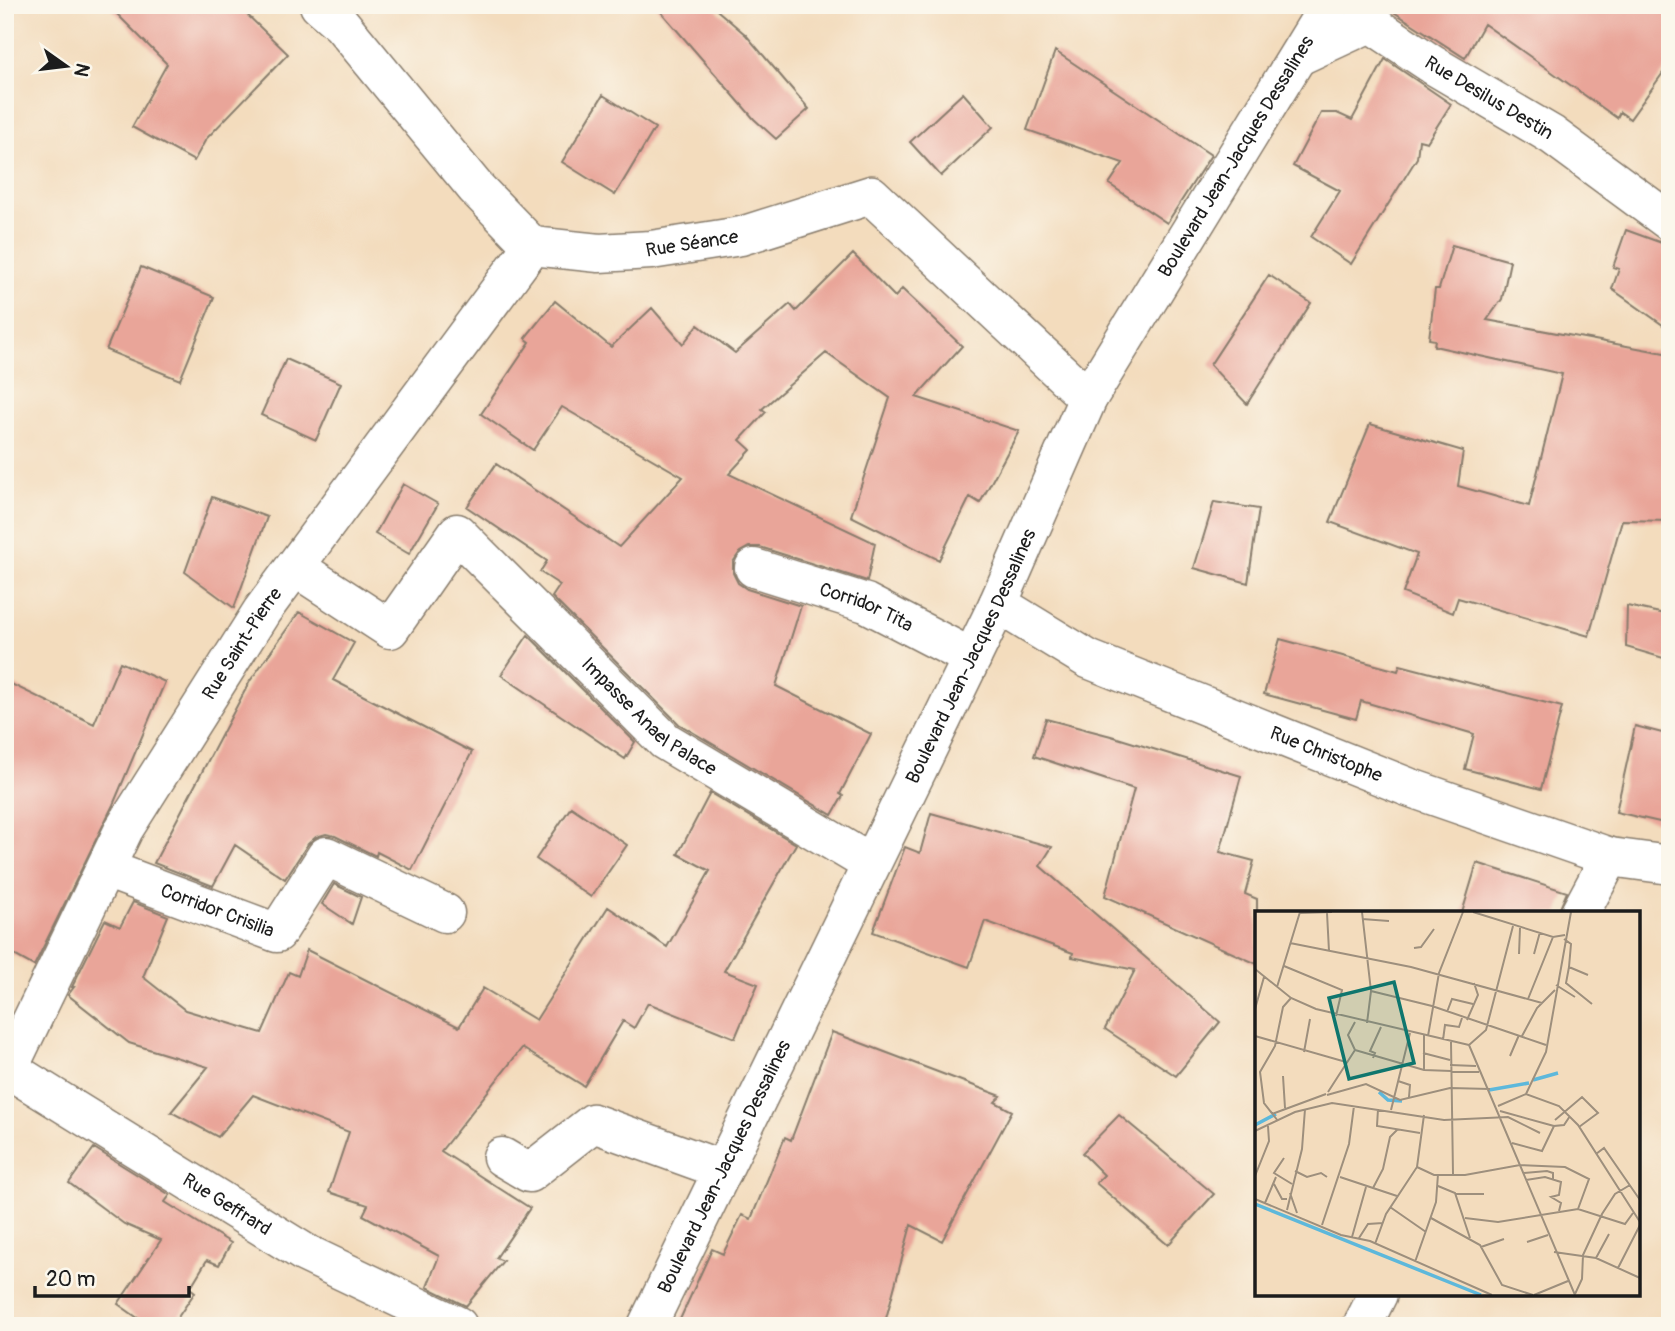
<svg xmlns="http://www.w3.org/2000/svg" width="1675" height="1331" font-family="Pangolin,sans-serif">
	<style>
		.building { fill: #e9a599 }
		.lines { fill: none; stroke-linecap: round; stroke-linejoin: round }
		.street-casing { stroke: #887c6c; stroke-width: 41 }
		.secondary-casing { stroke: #887c6c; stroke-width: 41 }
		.street { stroke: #fff; stroke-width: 38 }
		.secondary { stroke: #fff; stroke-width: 38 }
		.labels { text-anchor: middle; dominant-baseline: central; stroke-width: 7; stroke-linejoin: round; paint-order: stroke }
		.street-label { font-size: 19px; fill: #1c1c1c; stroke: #fbf7ec }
		.inset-river { fill: none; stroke: #5db8db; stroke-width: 3.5 }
		.inset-road { fill: none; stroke: #9d8f7d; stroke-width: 2 }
		.view { fill: #0f766e; fill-opacity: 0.15; stroke: #0f766e; stroke-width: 3.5 }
		.inset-edge { fill: none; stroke: #1c1c1c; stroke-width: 3.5 }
	</style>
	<rect width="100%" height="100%" fill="#fbf7ec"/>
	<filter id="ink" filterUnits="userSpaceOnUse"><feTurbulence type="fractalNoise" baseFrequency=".0143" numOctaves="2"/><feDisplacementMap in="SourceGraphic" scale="14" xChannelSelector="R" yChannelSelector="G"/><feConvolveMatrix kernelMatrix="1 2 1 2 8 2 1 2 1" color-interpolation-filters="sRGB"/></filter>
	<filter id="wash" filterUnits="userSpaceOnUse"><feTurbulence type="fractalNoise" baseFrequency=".00686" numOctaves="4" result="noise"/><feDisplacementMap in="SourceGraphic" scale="28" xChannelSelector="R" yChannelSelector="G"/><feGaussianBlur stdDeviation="1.57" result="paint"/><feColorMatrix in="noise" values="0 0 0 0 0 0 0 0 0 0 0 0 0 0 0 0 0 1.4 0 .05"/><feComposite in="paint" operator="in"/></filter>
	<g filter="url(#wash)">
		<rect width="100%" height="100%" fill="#f3dcbd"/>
		<g id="blocks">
			<path class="building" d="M108,5H237L288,54L206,139L194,161L132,127L167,64Z
				M655,5H711L746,35L809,109L776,139L754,119Z
				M1383,5H1670V63L1630,119L1620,112L1617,118L1484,24L1465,58Z
				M1055,51L1211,155L1167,223L1109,184L1123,163L1027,130Z
				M1385,59L1451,104L1427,142L1419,140L1417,158L1351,264L1311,237L1340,191L1293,166L1321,113H1337L1352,120Z
				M963,93L993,127L941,176L910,142Z
				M603,95L655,128L615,195L562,162Z
				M1626,230L1670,246V330L1612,289L1619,269L1613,267Z
				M1452,245L1510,261L1502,299L1487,320L1670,354V521L1622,520L1589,636L1458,598L1453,613L1403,593L1417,554L1330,522L1370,424L1463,451L1458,486L1529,506L1562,374L1434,346L1435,340L1429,339L1435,289H1439Z
				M853,254L895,297L902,289L962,346L916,397L1019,431L980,503L970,497L939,560L851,516L890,398L826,353L762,409L766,412L740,440L751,450L729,474L875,543L867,581L760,547H749L740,552L733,562V573L738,583L747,589L801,606L776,686L871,734L840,794L843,796L832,815L679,724L552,597L560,585L540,572L547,561L467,507L496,464L619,547L683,477L562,407L533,450L481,414L530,342L525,338L555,301L611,347L652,308L683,344L698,325L735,353L790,304L796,311Z
				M141,267L214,297L180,380L106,350Z
				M1269,275L1311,303L1247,404L1210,365Z
				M286,359L341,383L316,440L261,415Z
				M403,484L438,504L409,554L375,534Z
				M212,497L267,517L234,608L185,572Z
				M1214,502L1259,509L1248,583L1194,568Z
				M1627,606L1670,615V660L1626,647Z
				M299,612L354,643L333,680L472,752L412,870L377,852L376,856L335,836L326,834L316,837L308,844L285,879L235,845L213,886L154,863L250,681Z
				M528,635L635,742L625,759L501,675Z
				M1280,639L1398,671L1400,665L1562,707L1541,789L1465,769L1474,734L1361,701L1356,719L1264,694Z
				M120,662L165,682L113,805L34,966L5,950V681L94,724Z
				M1046,719L1111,736L1241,776L1220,852L1254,861L1245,894L1257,899V964L1105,896L1134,789L1034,756Z
				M1635,726L1670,735V797L1664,823L1616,812Z
				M710,793L796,844L724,971L758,984L735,1038L648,1003L634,1028L623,1021L584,1086L522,1048L441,1151L530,1208L496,1258L503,1261L466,1306L427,1287L439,1256L363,1215L368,1205L329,1192L349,1132L253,1095L218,1137L171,1112L208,1067L129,1043L68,995L74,987H72L105,920L120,927L133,902L168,916L143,977L185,1010L262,1033L289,972L298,976L307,950L459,1027L483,988L536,1020L608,907L667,947L710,871L678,854Z
				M571,807L627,845L591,897L536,859Z
				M931,813L1052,847L1040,866L1220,1022L1176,1076L1105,1029L1135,970L1072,957L1073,953L985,921L969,967L873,932L905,847L920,853Z
				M1477,863L1567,892L1558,913H1462Z
				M334,884L361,897L352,924L322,904Z
				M832,1032L1001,1096L995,1102L1012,1111L942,1241L911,1225L884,1326H677L712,1249L723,1254L742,1215L751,1219L785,1137L791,1140Z
				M1119,1115L1214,1194L1168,1245L1096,1183L1104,1175L1082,1153Z
				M94,1148L170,1195L165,1202L231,1243L219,1265L207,1260L190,1288L195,1292L172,1326H149L118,1304L161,1240L124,1224L69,1183Z"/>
		</g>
	</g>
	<g filter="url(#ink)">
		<use href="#blocks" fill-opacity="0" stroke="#887c6c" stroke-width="2"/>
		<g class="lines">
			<g class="street-casing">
				<g id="street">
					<path id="s1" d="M319,5L341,24L475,187L532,246L599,253L651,250L741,236L871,195L1088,398"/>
					<path id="s2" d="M1299,56L1370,23L1433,65L1552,135L1670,222"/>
					<path id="s3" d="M295,567L390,629L457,533L665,741L871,864"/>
					<path id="s4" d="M754,568L866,603L972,658"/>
					<path id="s5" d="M998,604L1088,659L1408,787L1610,857L1670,865"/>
					<path id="s6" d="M106,869L277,933L326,856L445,913"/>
					<path d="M1580,913L1610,857"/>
					<path id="s7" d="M5,1067L305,1253L458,1326"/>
					<path id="s8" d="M5,1076L124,829L262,611L532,246"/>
					<path d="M502,1157L529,1173L593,1123L723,1170"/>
					<path d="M1362,1326L1378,1294"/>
				</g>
			</g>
			<g class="secondary-casing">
				<g id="secondary">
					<path id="s9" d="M647,1326L998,604L1088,398L1329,5"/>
				</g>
			</g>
			<use href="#street" class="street"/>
			<use href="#secondary" class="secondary"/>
		</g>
	</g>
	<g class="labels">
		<g class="street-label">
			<text stroke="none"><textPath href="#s2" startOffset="219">Rue Desilus Destin</textPath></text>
			<text stroke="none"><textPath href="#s9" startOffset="1311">Boulevard Jean-Jacques Dessalines</textPath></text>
			<text stroke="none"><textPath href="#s1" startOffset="483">Rue Séance</textPath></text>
			<text stroke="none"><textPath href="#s4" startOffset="119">Corridor Tita</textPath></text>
			<text stroke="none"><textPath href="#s8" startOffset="494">Rue Saint-Pierre</textPath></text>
			<text stroke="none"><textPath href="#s9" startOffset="744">Boulevard Jean-Jacques Dessalines</textPath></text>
			<text stroke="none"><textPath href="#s3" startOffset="497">Impasse Anael Palace</textPath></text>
			<text stroke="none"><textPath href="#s5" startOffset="362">Rue Christophe</textPath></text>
			<text stroke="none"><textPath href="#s6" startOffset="119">Corridor Crisilia</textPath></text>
			<text stroke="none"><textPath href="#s9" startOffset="177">Boulevard Jean-Jacques Dessalines</textPath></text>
			<text stroke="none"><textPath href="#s7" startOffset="261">Rue Geffrard</textPath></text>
		</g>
	</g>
	<g transform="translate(1255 911)">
		<rect width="385" height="385" fill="#f3dcbd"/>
		<path class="inset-river" d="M278,169L303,162M234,179L274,172M124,181L133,189L147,190M0,214L21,203M0,293L226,384"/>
		<path class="inset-road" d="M107,1L116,80L112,112M218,1L298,26L310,24M45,2L77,1M72,2L74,40M107,8L134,10M309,28L316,33L314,56L333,64M35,32L156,56L287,92M159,37L166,36L179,18M264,43L265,17M279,43L285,21M29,55L87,79L81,105M314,56L311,72L337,93M0,58L36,87L61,98L214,134M301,74L320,86M22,76L45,1M116,80L177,95L291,134M273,88L298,26M0,98L9,66M192,101L197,88L218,93M212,109L223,84L219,72M169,124V159M0,125L91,151M173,125L184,62L208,1M267,125L282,97L300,79M188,129L190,114L204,116L207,107M196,131L198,263M214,134L320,384M214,134L231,119L258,15M100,139L169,159L224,161M100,139L93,124L100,111M49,141L55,108M168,142L195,149M255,145L264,124M118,147L120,142L115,140L126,116M195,154L221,155M28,165L30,197M143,170L155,174L154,186M73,181L100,139M271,183L291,141L316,1M72,184L111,173L145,189L195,177L235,178M243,195L271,183L304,195L323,214L385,311M123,198L122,215L165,222M136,199L155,122M245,200L299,215M17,203L71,183M300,209L327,186L343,202L324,216M23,210L9,192L5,161L20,135L28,96L36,87M0,220L40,201L77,192L189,209L253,206L285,222M257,232L287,240L299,215L309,214L315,205M341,243L349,237L385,289M29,247L19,262L37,273M162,256L179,264H210L265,254L310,256L334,268L323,298M40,260L52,266L66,262L72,266M269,262L292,260L298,262V270M0,265L14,230L13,215M85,266L142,285M271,269L290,266L306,271L304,284L296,286L306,292L304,300M19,273L27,288H32M183,275L200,282L215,327M118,277L128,258L135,226L142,219M35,282L42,302M201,283H229M0,288L86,324L115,330L237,384M10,292L21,266M135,296L171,321M32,299L47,238L50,198M176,307L225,334L247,374L278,384M210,307L243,311L323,298L370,313L378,302M67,314L94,233L99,195M97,326L111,276M104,327L113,313L128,312M272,331L293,324M120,333L131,303L162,256L169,204M226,336L249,328M299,341L341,347L385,367M341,347L354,323M160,351L181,291L183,263M363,357L385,314M320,383L327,368L328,344L347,303L360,283L375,274M279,384L313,370"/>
		<path class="view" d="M139,71L159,152L94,168L74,87Z"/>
		<rect width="385" height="385" class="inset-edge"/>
	</g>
	<rect width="1675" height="1331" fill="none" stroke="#fbf7ec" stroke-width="28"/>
	<g transform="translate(66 66) rotate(104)" stroke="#fbf7ec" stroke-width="5" paint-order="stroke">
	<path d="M0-5L12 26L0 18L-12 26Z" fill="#1c1c1c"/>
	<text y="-10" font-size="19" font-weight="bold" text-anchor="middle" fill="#1c1c1c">N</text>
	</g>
	<path d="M35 1286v10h154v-10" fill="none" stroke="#1c1c1c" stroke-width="3.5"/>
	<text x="46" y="1286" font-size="21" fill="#1c1c1c" stroke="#fbf7ec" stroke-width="5" paint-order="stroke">20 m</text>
</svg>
